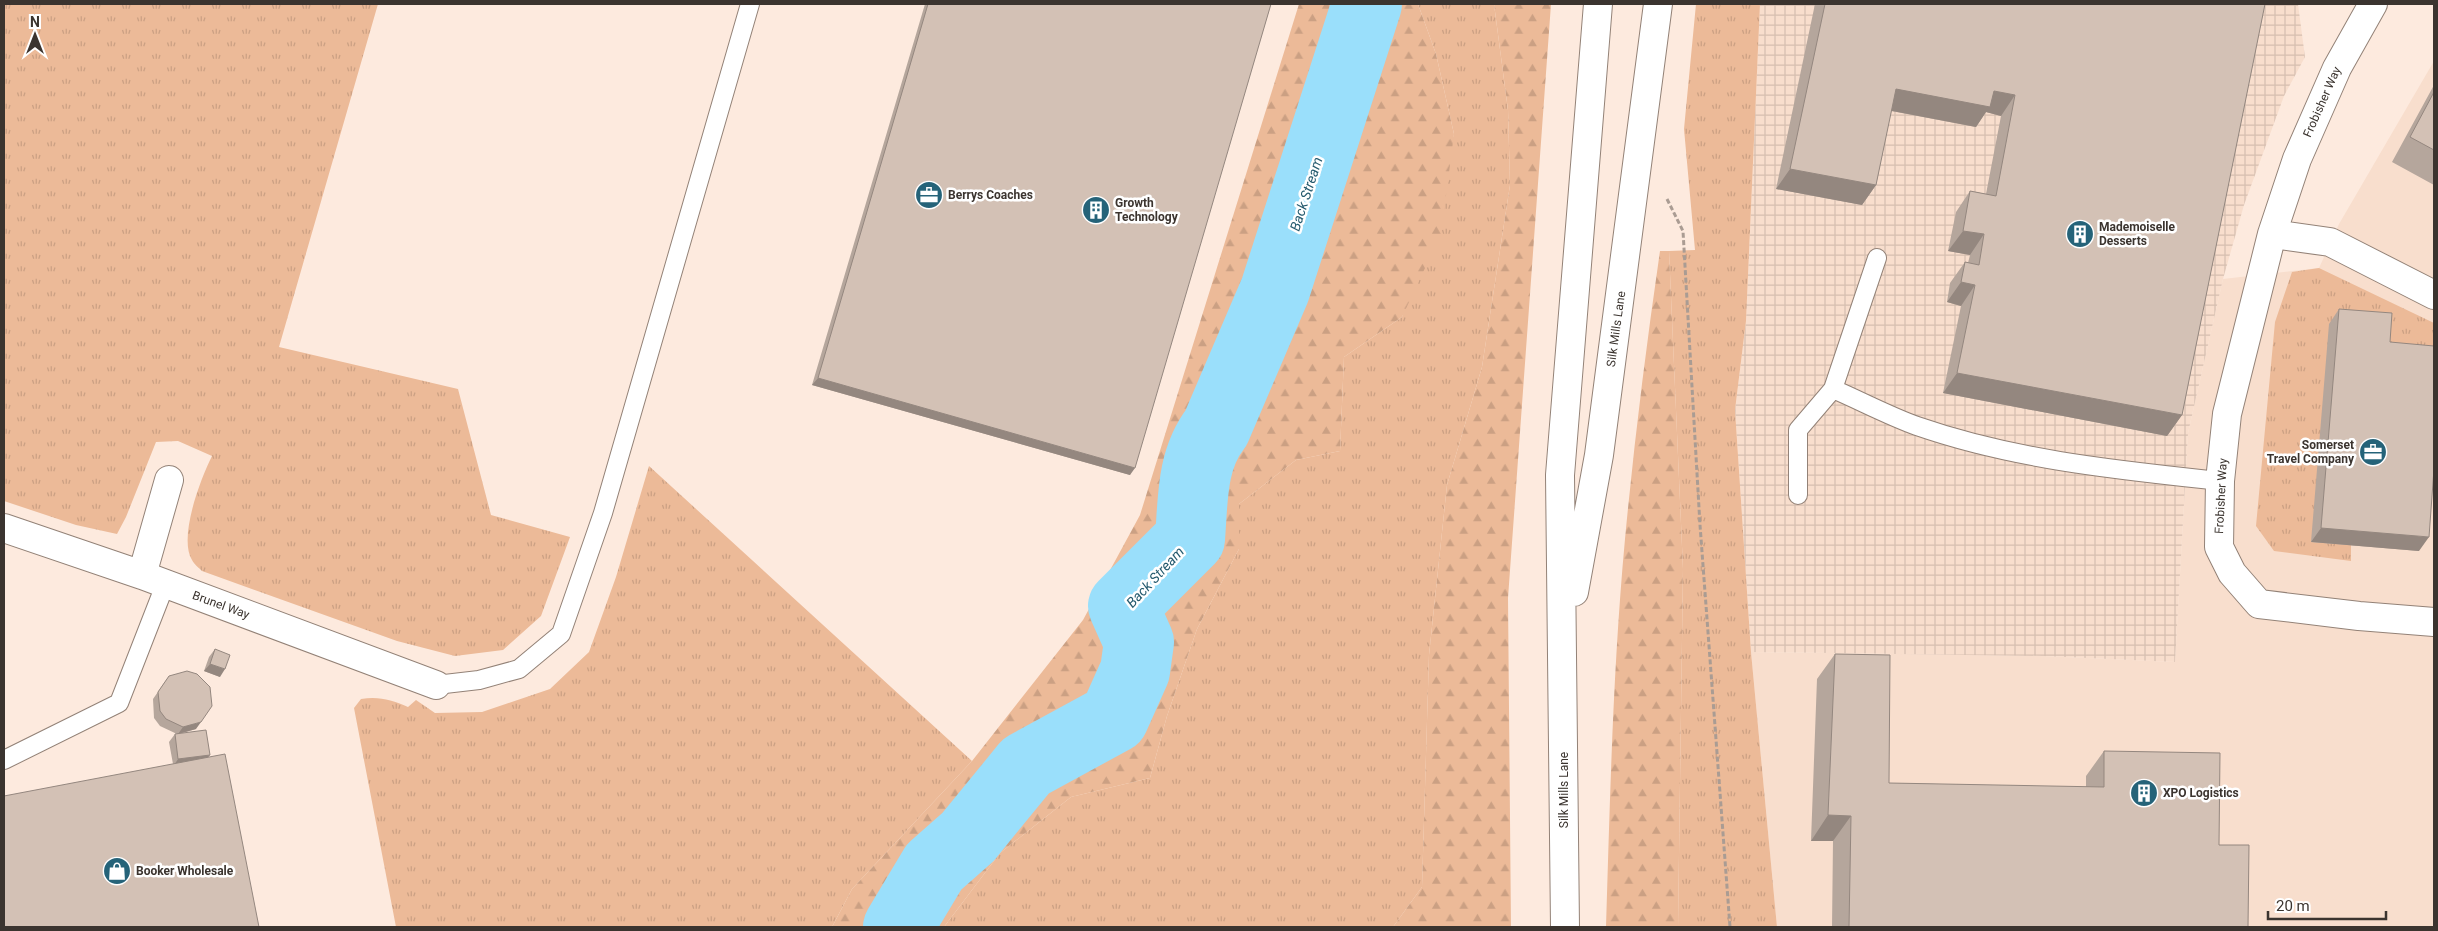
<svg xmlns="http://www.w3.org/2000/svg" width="2438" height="931" font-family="Roboto,sans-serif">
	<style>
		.built { fill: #f8decd }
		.industrial { fill: url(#industrial-grid) }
		.grass { fill: url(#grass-tufts) }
		.forest { fill: url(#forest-firs) }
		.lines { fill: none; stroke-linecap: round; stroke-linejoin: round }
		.river { stroke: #9adffb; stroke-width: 70 }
		.service-casing { stroke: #938277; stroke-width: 20 }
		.minor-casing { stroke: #938277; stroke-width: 30 }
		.primary-casing { stroke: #938277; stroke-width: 30 }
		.path { stroke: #aa9c93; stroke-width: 3; stroke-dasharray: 5 2.5; stroke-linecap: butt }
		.service { stroke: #fff; stroke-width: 18 }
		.minor { stroke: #fff; stroke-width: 28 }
		.primary { stroke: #fff; stroke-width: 28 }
		.wall { fill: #b5a69c }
		.shaded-wall { fill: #94877f }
		.building { fill: #d3c1b5; stroke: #94877f }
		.labels { text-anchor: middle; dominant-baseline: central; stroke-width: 5; stroke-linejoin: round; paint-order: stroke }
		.street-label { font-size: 12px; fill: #3b342f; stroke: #fff }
		.poi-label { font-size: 12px; font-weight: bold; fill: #3b342f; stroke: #fff; text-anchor: start }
		.water-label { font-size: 14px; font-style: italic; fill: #245a6e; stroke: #fff }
	</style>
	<defs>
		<pattern id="industrial-grid" width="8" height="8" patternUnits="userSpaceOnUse" patternTransform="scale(1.25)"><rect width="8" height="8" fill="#f8decd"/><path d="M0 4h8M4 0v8" fill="none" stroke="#d6bfb0"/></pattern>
		<pattern id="grass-tufts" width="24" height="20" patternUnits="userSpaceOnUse" patternTransform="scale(1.25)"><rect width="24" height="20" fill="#ecba98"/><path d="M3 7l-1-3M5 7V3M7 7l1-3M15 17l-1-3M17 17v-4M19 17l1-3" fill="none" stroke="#cba083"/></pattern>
		<pattern id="forest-firs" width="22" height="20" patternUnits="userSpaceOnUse" patternTransform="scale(1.25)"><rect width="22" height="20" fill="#ecba98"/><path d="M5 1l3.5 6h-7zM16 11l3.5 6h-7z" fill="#cba083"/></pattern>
	</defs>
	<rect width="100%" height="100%" fill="#fdeade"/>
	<path class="built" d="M2434,61V927H1777L1751,652L2043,656L2175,662L2188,433L2223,279L2319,268L2339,224Z"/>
	<path class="industrial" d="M1760,4H2298L2305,57L2284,96L2244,205L2223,279L2188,433L2175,662L2043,656L1751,652L1735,410L1746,321Z"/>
	<path class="grass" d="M4,4H378L279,347L458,389L491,515L570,537L541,616L503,650L455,656L397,641L202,571C199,568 194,564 192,560C178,537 201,478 212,456L178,441L156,442L126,517L117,534L76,525L4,501Z
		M1418,4H1494L1508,110L1510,185L1482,367L1447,485L1429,655L1422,887L1393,927H944L1000,853L1071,797L1150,778L1167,716L1197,629L1239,549V504L1296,460L1340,451L1344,357L1402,317L1454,134L1436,54Z
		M1696,4H1760L1746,321L1735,410L1751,652L1777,927H1678L1683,569L1669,251L1695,250L1684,129Z
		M2319,268L2434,323V359L2311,542L2351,545V561L2274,551L2256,526L2275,322L2292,272Z
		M649,466L972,761L852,889L832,927H396L354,708L361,699C379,696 392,700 408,707L416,700L435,713L482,712L550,689L589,652L616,577Z"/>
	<path class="forest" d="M1299,4H1418L1436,54L1454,134L1441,234L1402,317L1344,357L1340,451L1296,460L1239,504V549L1197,629L1167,716L1150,778L1071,797L1000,853L944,927H832L852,889L972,761L1083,620L1140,515Z
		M1494,4H1551L1508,598L1511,927H1393L1422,887L1429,655L1447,485L1482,367L1510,185L1508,110Z
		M1660,251H1669L1683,569L1678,927H1606C1610,798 1613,668 1625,539C1634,443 1646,347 1660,251Z"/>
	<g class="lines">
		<path class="river" d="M898,927L934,867L968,837L1026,766L1114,718L1135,671L1139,642L1123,606L1190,539C1193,501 1191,460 1216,428L1275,290L1367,4"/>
		<g class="service-casing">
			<path id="service" d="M1877,258L1833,389C1861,401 1889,416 1917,426C2015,460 2118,470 2220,481
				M1798,495V430L1833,389
				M436,685L479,680L519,669L561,634L603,513L750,4
				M4,760L119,703L165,585"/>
		</g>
		<g class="minor-casing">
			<path id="minor" d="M2373,4L2337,68L2297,159L2272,234L2227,414L2220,481L2219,547L2232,573L2259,604L2359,616L2434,622
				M2272,234L2330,242L2434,295
				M4,528L142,575L436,685
				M142,575L169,480"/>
		</g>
		<g class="primary-casing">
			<path id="primary" d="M1574,592L1599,455L1658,4
				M1565,927L1560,475L1598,4"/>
		</g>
		<path class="path" d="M1667,199L1683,231L1700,525L1730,927"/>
		<use href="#service" class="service"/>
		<use href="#minor" class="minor"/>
		<use href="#primary" class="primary"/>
	</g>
	<path class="wall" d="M925,4H1271L1130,475L812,385Z
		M1815,4H2265L2182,415L2167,436L1943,393L1961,306L1947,302L1950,283L1965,262L1968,263L1970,255L1948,251L1956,212L1970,191L1986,194L2001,116L1986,112L1976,127L1891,111L1876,185L1862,205L1776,189Z
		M2434,85V185L2392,162Z
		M2339,309L2390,342L2419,551L2311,542L2329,324Z
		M215,649L220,677L204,671L209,657Z
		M1835,654L1889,783L2086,787V776L2104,751L2219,845L2248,927H1832L1833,841H1811L1817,679Z
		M169,676L196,729L179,734L210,755L173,764L169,742L175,734H177L160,726L154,718L153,699Z"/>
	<path class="shaded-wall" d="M1896,89L1994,91L2015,95L2001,116L1986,112L1976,127L1882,109Z
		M1790,169L1876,185L1862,205L1776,189Z
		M1963,231L1984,234L1970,255L1948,251Z
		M1961,282L1975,285L1961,306L1947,302Z
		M1957,373L2182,415L2167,436L1943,393Z
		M818,378L1135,468L1130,475L812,385Z
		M2321,528L2429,537L2419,551L2311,542Z
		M210,664L225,669L220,677L204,671Z
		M201,722L196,729L178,734L183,727Z
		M210,755L205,762L173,767L178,759Z
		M1828,815L1851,816L1833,841H1811Z"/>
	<path class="building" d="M928,4H1271L1135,468L818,378Z
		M1825,4H2265L2182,415L1957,373L1975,285L1961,282L1965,262L1979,265L1984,234L1963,231L1970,191L1996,196L2015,95L1994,91L1990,107L1896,89L1876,185L1790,169Z
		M2434,92V150L2410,137Z
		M2339,309L2392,313L2390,342L2434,346V469L2429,537L2321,528Z
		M215,649L230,655L225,669L210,664Z
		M1835,654L1890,655L1889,783L2104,787V751L2220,753L2219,845H2249L2248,927H1849L1851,816L1828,815Z
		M187,671L197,674L210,687L212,706L201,722L183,727L166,719L160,711L158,692L169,676Z
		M206,730L210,755L178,759L175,734Z
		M225,754L259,927H4V796Z"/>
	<defs>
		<g id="office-disc" transform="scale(1.4375)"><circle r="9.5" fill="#256379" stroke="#fff"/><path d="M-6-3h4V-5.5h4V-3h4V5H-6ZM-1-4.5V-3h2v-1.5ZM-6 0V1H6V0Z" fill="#fff"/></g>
		<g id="building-disc" transform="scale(1.4375)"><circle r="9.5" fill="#256379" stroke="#fff"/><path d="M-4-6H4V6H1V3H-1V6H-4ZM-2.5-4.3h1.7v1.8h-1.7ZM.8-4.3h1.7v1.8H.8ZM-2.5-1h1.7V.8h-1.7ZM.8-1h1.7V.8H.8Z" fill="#fff"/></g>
		<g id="shop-disc" transform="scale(1.4375)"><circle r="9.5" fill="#256379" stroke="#fff"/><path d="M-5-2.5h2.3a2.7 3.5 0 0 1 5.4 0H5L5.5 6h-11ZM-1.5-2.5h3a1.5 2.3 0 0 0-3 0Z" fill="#fff"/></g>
	</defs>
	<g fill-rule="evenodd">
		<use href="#office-disc" x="929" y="195"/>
		<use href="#building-disc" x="1096" y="210"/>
		<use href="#building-disc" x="2080" y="234"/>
		<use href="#office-disc" x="2373" y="452"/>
		<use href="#building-disc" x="2144" y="793"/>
		<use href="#shop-disc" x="117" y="871"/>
	</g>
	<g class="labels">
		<g class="street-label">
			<text transform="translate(2322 102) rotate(-66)">Frobisher Way</text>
			<text transform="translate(1616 329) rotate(-82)">Silk Mills Lane</text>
			<text transform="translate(2221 496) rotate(-87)">Frobisher Way</text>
			<text transform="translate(221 605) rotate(20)">Brunel Way</text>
			<text transform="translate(1564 790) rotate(-90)">Silk Mills Lane</text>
		</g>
		<g class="poi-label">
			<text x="948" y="195">Berrys Coaches</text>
			<text x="1115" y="203">Growth<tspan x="1115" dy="14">Technology</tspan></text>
			<text x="2099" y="227">Mademoiselle<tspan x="2099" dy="14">Desserts</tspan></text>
			<text x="2354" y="445" text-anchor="end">Somerset<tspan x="2354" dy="14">Travel Company</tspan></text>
			<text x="2163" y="793">XPO Logistics</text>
			<text x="136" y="871">Booker Wholesale</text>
		</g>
		<g class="water-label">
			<text transform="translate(1306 194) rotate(-72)">Back Stream</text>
			<text transform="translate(1155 577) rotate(-47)">Back Stream</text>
		</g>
	</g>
	<rect width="2438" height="931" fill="none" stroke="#3b342f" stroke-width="10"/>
	<g transform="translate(35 35)" stroke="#ffffff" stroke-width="4" paint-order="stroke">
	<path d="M0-4L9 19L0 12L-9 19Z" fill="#3b342f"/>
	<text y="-8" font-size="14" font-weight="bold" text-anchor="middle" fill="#3b342f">N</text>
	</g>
	<path d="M2268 911v8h118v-8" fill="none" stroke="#3b342f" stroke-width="2.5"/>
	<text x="2276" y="911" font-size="15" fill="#3b342f" stroke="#ffffff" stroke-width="4" paint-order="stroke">20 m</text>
</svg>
